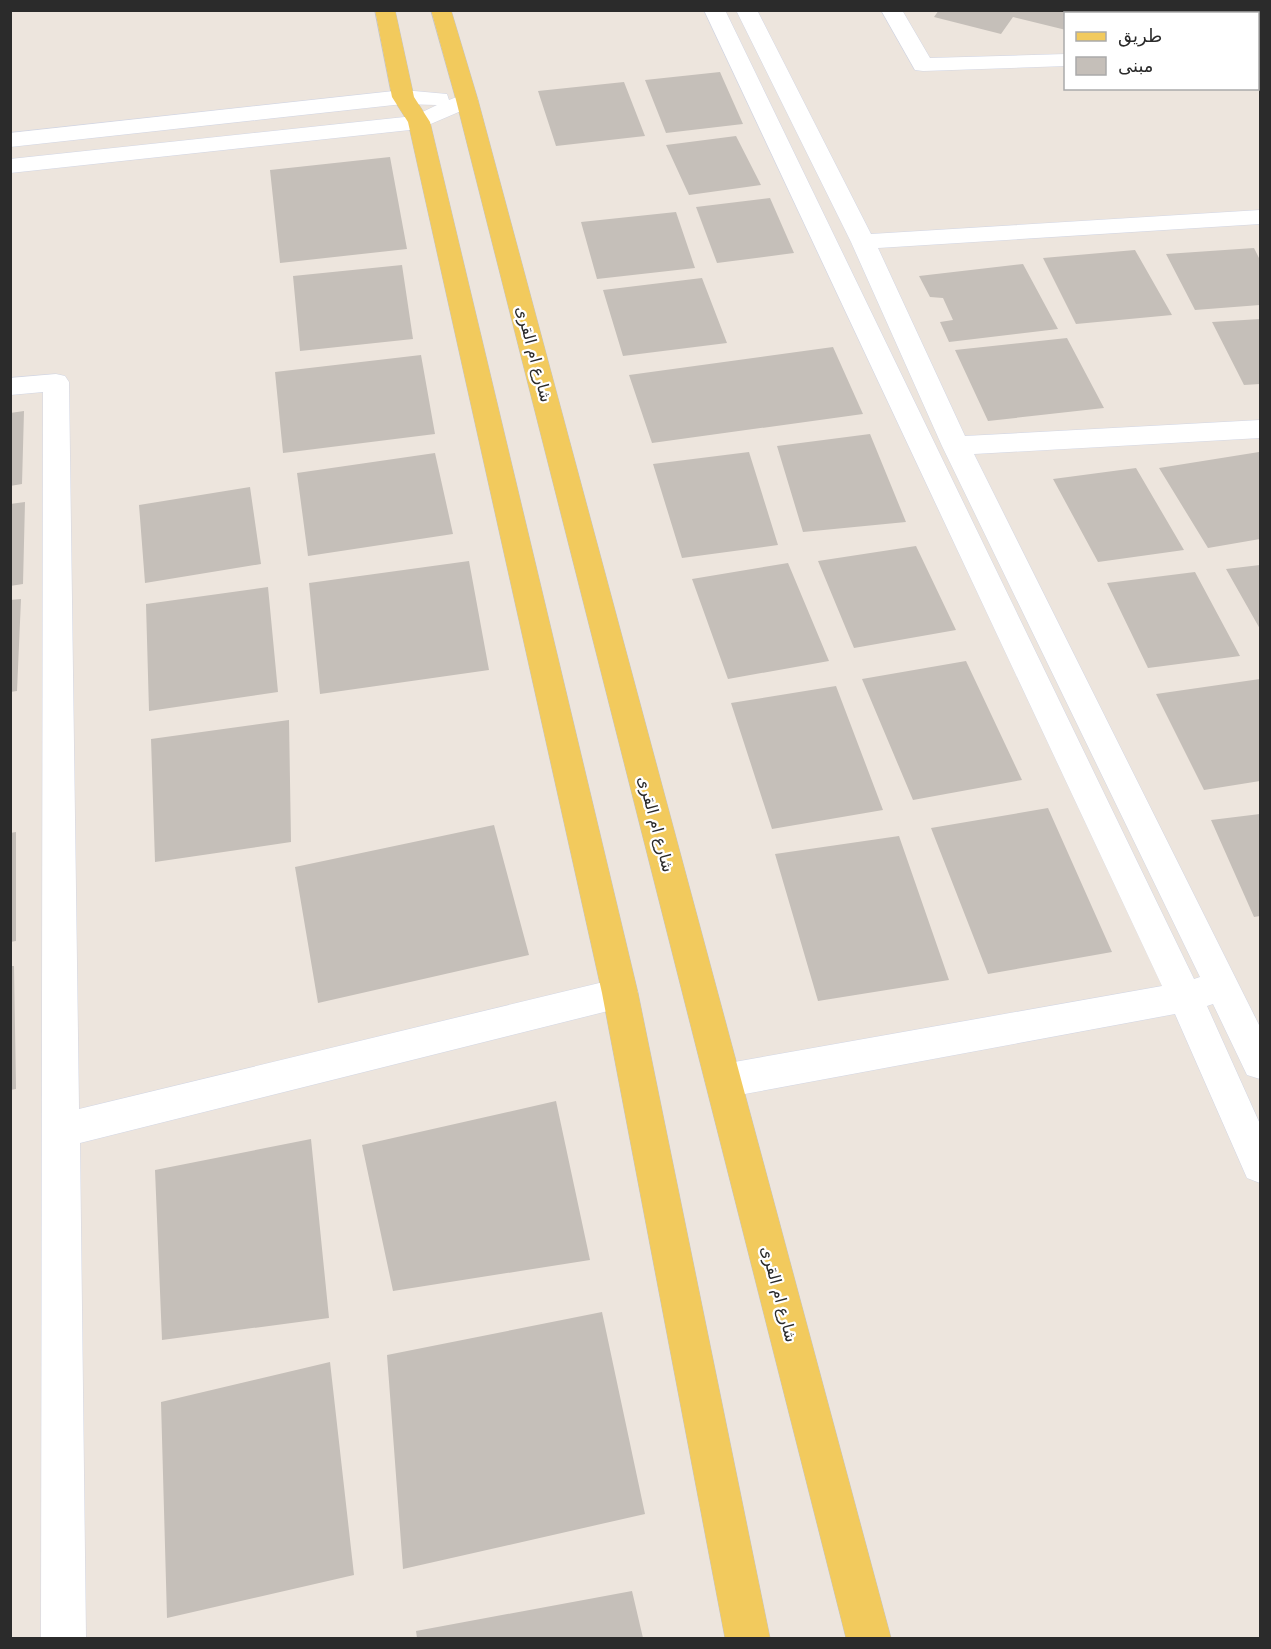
<svg xmlns="http://www.w3.org/2000/svg" width="1271" height="1649" font-family="'DejaVu Sans','Noto Sans Arabic',sans-serif">
	<style>
		.building { fill: #c5bfb9 }
		.lines { fill: none; stroke-linecap: round; stroke-linejoin: round }
		.minor-casing { stroke: #d2d6e4; stroke-width: 1 }
		.major-casing { stroke: #c4c4c4; stroke-width: 1 }
		.minor { fill: #fff; fill-rule: evenodd }
		.major { fill: #f2ca5d; fill-rule: evenodd }
		.labels { text-anchor: middle; dominant-baseline: central; stroke-width: 4.5; stroke-linejoin: round; paint-order: stroke }
		.street-label { font-size: 16px; fill: #2b2b2b; stroke: #fff }
	</style>
	<rect width="100%" height="100%" fill="#ede5dd"/>
	<path class="building" d="M939,10H1068L1075,13L1066,14V30L1013,17L1001,34L934,17Z
		M720,72L743,124L666,133L645,80Z
		M624,82L645,136L556,146L538,91Z
		M736,136L761,185L689,195L666,145Z
		M390,157L407,249L280,263L270,170Z
		M770,198L794,253L717,263L696,207Z
		M676,212L695,268L597,279L581,222Z
		M1254,248L1260,260V305L1195,310L1166,254Z
		M1135,250L1172,315L1076,324L1043,258Z
		M1023,264L1058,329L949,342L940,322L953,320L943,298L930,297L919,276Z
		M402,265L413,339L300,351L293,276Z
		M702,278L727,343L623,356L603,290Z
		M1260,319V384L1244,385L1212,322Z
		M1067,338L1104,408L988,421L955,350Z
		M833,347L863,414L652,443L629,375Z
		M421,355L435,434L283,453L275,372Z
		M24,411L22,484L10,486V413Z
		M870,434L906,522L803,532L777,446Z
		M749,452L778,545L682,558L653,464Z
		M1259,452L1260,539L1208,548L1159,468Z
		M435,453L453,534L308,556L297,473Z
		M1136,468L1184,550L1098,562L1053,479Z
		M250,487L261,564L145,583L139,505Z
		M25,502L23,584L10,586V504Z
		M916,546L956,630L854,648L818,561Z
		M469,561L489,670L320,694L309,583Z
		M788,563L829,661L728,679L692,579Z
		M1260,565V629L1226,569Z
		M1195,572L1240,656L1148,668L1107,583Z
		M268,587L278,692L149,711L146,604Z
		M21,599L17,691L10,692V600Z
		M966,661L1022,780L913,800L862,679Z
		M1260,679V781L1204,790L1156,694Z
		M836,686L883,810L772,829L731,703Z
		M289,720L291,842L155,862L151,739Z
		M1048,808L1112,952L988,974L931,828Z
		M1260,814V916L1254,917L1211,820Z
		M494,825L529,955L318,1003L295,867Z
		M16,832V941L10,942V833Z
		M899,836L949,980L818,1001L775,854Z
		M10,966H14L16,1089L10,1090Z
		M556,1101L590,1260L393,1291L362,1145Z
		M311,1139L329,1318L162,1340L155,1170Z
		M602,1312L645,1514L403,1569L387,1355Z
		M330,1362L354,1575L167,1618L161,1402Z
		M632,1591L643,1638H417L416,1631Z"/>
	<g class="lines">
		<g class="minor-casing">
			<path id="minor" d="M704,10H725L1194,979L1200,977L942,446L851,242L736,10H757L871,234L1260,210V224L878,248L965,436L1260,420V438L974,454L1260,1027V1079L1247,1075L1213,1004L1207,1006L1260,1124V1183L1247,1178L1175,1014L723,1098L710,1093L705,1081L710,1069L723,1064L1162,986Z
				M881,10H902L930,58L1066,54V66L923,71L915,70Z
				M1220,10H1241L1242,14H1221Z
				M1258,44H1260V61H1258Z
				M403,90L447,94L449,100L467,93L475,95L478,100L475,105L419,129L10,173V159L414,116L437,105L403,104L10,147V133Z
				M56,374L65,376L69,382L79,1109L620,978L633,982L638,993L633,1004L620,1008L80,1143L86,1638H41L43,392L10,395V378Z"/>
		</g>
		<g class="major-casing">
			<path id="major" d="M375,10H395L414,97L430,122L638,993L770,1638H725L602,993L408,122L392,97Z
				M431,10H451L478,100L891,1638H846L456,100Z"/>
		</g>
		<use href="#minor" class="minor"/>
		<use href="#major" class="major"/>
	</g>
	<g class="labels">
		<g class="street-label">
			<text transform="translate(534 354) rotate(75)">شارع ام القرى</text>
			<text transform="translate(656 824) rotate(75)">شارع ام القرى</text>
			<text transform="translate(779 1294) rotate(75)">شارع ام القرى</text>
		</g>
	</g>
	<rect width="1271" height="1649" fill="none" stroke="#2b2b2b" stroke-width="24"/>
	<rect x="1064" y="12" width="195" height="78" fill="#ffffff" stroke="#aaaaaa" stroke-width="1.5"/>
	<rect x="1076" y="32" width="30" height="9" fill="#f2ca5d" stroke="#aaaaaa" stroke-width="1.5"/>
	<text x="1118" y="42" font-size="18" fill="#2b2b2b">طريق</text>
	<rect x="1076" y="57" width="30" height="18" fill="#c5bfb9" stroke="#aaaaaa" stroke-width="1.5"/>
	<text x="1118" y="72" font-size="18" fill="#2b2b2b">مبنى</text>
</svg>
